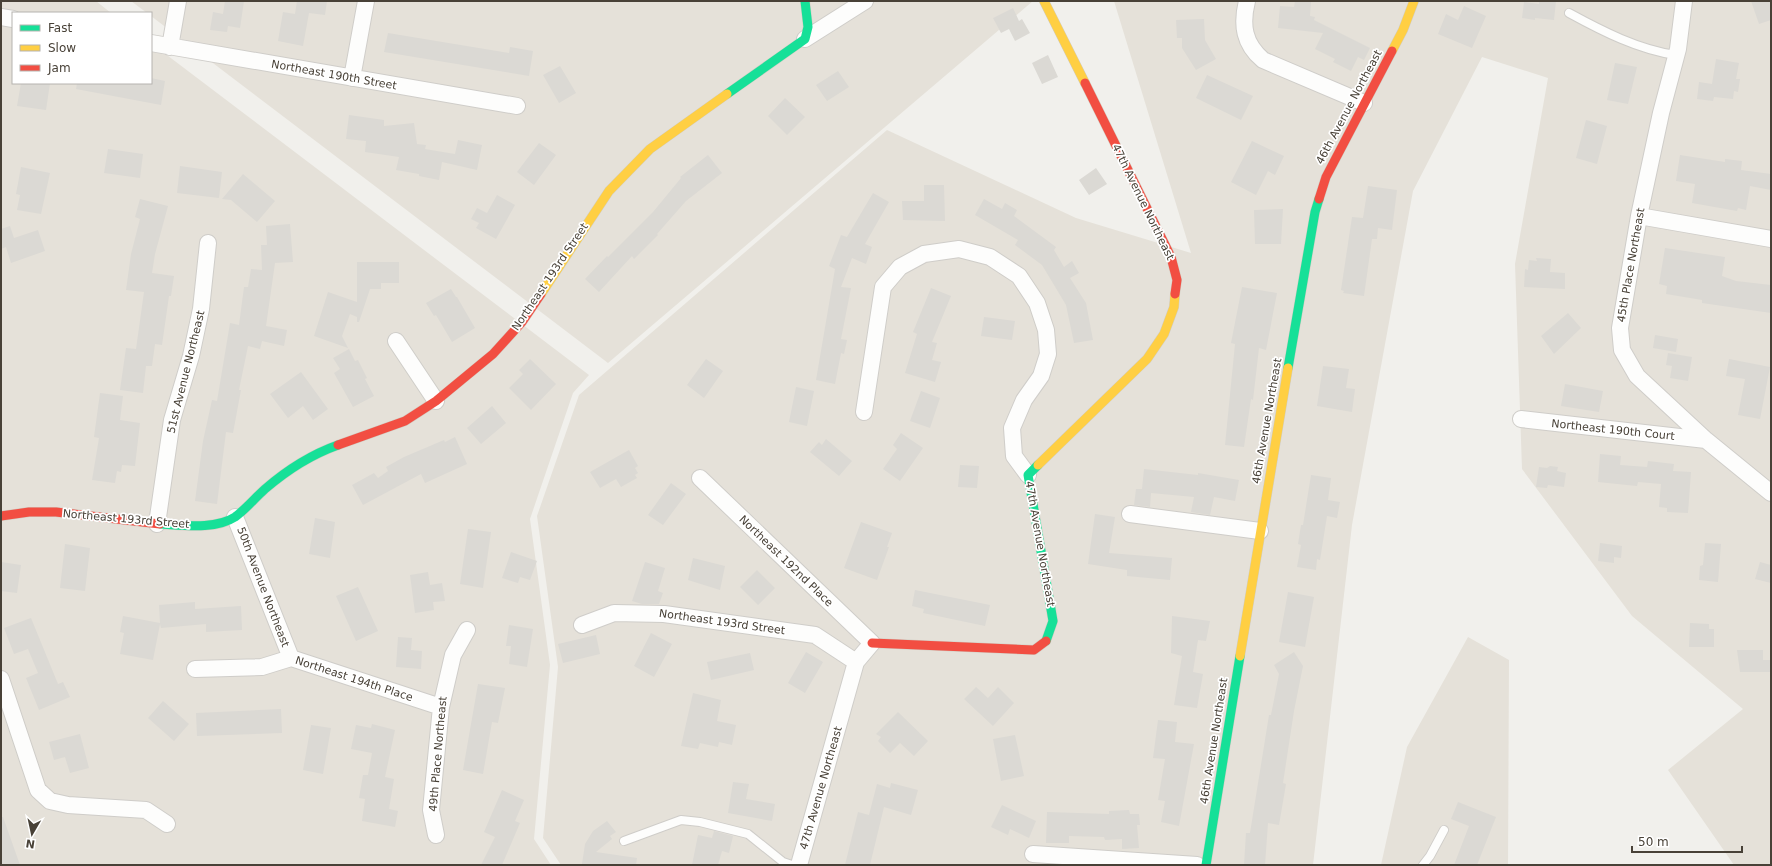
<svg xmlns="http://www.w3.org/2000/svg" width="1772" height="866" font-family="'DejaVu Sans',sans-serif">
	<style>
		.residential { fill: #e5e1d9 }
		.building { fill: #dbd9d4 }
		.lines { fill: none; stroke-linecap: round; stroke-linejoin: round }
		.lane-casing { stroke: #cfcdc9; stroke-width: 10 }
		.street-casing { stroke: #cfcdc9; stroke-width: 18 }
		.fast-casing { stroke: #d1cdc3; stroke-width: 10 }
		.slow-casing { stroke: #d1cdc3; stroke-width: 10 }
		.jam-casing { stroke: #d1cdc3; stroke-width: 10 }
		.lane { stroke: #fdfdfc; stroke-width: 8 }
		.street { stroke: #fdfdfc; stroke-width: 16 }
		.fast { stroke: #16e098; stroke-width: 9 }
		.slow { stroke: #ffcf43; stroke-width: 9 }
		.jam { stroke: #f24e42; stroke-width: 9 }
		.labels { text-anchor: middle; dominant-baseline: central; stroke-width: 3.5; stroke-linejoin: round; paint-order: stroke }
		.street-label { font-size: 11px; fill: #484137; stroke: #fff }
	</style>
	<rect width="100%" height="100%" fill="#f1f0ec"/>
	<path class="residential" d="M1,1H96L111,13H13V83H151V43L589,375L573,393L530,519L550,665L534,839L551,865H1Z
		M131,1H1033L608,363L151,16V13H147Z
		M1114,1H1771V865H1734L1668,770L1743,709L1632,616L1522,469L1515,264L1548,78L1482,57L1413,191L1352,525L1313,865H561L543,838L558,667L537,516L579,395L887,130L1076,218L1191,253Z
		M1468,637L1509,660L1508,865H1381L1407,747Z"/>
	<path class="building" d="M225,1H244L240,28L228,26L227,32L210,30L213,12L223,14Z
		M297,1H327L325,15L309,13L303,46L278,41L283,12L295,14Z
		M1295,1H1311L1310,16L1315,17L1314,20L1370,48L1364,60L1358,57L1351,71L1333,62L1335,59L1315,49L1323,33L1278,28L1280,6L1294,7Z
		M1539,1H1556L1554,20L1535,18V20L1522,18L1524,2L1539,4Z
		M1751,1H1771V20L1759,24Z
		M1464,6L1486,16L1472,48L1438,34L1446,14L1458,20Z
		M1013,8L1019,21L1022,19L1030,33L1015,41L1009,29L1001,33L993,18Z
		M1204,19L1205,40L1216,59L1196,70L1182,48V38H1177L1176,20Z
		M388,33L509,53L510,47L533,51L529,76L384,52Z
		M1048,55L1058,77L1042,84L1032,63Z
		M1716,59L1739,63L1736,79H1740L1738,92L1734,91L1733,99L1714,97L1713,101L1697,99L1699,82L1712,84Z
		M1615,63L1637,67L1628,104L1607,100Z
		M560,66L576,93L559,103L543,75Z
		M838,71L849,87L827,101L816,85Z
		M1207,75L1253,96L1241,120L1196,98Z
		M151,78L165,81L161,105L76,89L77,83H151Z
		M21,83H50L46,110L17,106Z
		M785,98L805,117L787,135L768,116Z
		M349,115L384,120V126L414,123L417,144L426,145L425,149L455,154L458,140L482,145L477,170L442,162L439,180L419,176V174L396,170L399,157L365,152L366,141L346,139Z
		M1586,120L1607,126L1597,164L1576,158Z
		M1252,141L1284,156L1275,175L1268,171L1256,195L1231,182Z
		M539,143L556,155L534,185L517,172Z
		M108,149L143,154L140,178L104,173Z
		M708,155L722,173L686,201L657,234L658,235L634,259L632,256L599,292L585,279L607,256L608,257L653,212L681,178L680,177Z
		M1680,155L1725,162V159L1742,161L1741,170L1771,174V190L1750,186L1746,210L1738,208L1737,211L1692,203L1695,184L1676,181Z
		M180,166L222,172L219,198L177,193Z
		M21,167L50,173L41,214L17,210L20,195L16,194Z
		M1096,168L1107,184L1089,195L1079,180Z
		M243,174L275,201L257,222L231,200L222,199Z
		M924,185H944L945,221L903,220L902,201H924Z
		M1368,186L1397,190L1392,230L1378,228L1377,239H1372L1364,296L1343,293L1344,291L1341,290L1352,217L1363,218Z
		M873,193L889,202L865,244L872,247L866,264L852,258L841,287L851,288L841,339L847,340L844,354L841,353L835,384L816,380L835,269L829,266L841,235L847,237Z
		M497,195L515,205L496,239L476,228L479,223L471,219L477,208L487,213Z
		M140,199L168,206L155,254L152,273L174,276L171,296H169L162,345L155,344L152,366H146L143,393L120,390L126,348L136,349L144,292L126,290L131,254L140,219L135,217Z
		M984,199L1002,209L1005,203L1017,210L1014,216L1056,247L1054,250L1064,267L1072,261L1079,273L1070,278L1086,303L1093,340L1074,343L1066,305L1042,265L1015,245L1018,240L975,215Z
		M1283,209L1281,244H1255L1254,210Z
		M290,224L293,262L275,263L266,326L287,330L284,346L262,341L260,349L248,346L239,390H241L233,433L226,432L217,504L195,501L203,441L212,400L217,401L230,323L239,325L244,287H248L251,269L262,270L261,245H267L266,226Z
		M10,226L14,238L38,230L45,251L11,263L6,247L1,249V229Z
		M1665,248L1725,257L1722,276L1736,281L1771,285V313L1702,303V300L1666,294L1667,286L1659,284Z
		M1536,258L1551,259L1550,272L1565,273V289L1524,287L1525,269L1528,270L1529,260L1537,261Z
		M357,262H399V283H381V289H370L359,322H357V317L350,314L342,336L348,348L314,336L328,292L357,302Z
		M1242,287L1277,293L1266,350L1259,348L1253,400L1251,399L1244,447L1225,445L1235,344L1231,343Z
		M931,288L951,296L932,342L937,343L932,360L941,362L935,382L905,373L917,334L913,332Z
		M451,289L456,297H457L475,328L452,342L436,315L434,316L426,303Z
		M1568,313L1581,328L1554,354L1541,336Z
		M984,317L1015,321L1012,340L981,336Z
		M1655,335L1678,339L1676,352L1653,348Z
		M349,349L355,361L358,360L367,378L365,379L374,396L353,407L334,373L340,369L333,358Z
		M1668,353L1692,357L1688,381L1670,378L1672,366L1666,365Z
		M530,359L556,384L531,410L509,388L523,374L519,370Z
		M706,359L723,371L704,398L687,385Z
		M1729,359L1770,367L1760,419L1738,415L1745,379L1726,376Z
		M1323,366L1349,369L1346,388L1355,389L1352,412L1317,406Z
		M301,372L328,409L313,420L303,406L288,418L270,394Z
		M1565,384L1603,391L1599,412L1561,406Z
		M796,387L814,391L807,426L789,422Z
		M921,391L940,398L930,428L910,421Z
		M100,393L123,396L120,420L140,423L135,466L122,465L121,472L117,471L115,483L92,480L99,438L94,437Z
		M492,406L506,423L481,444L467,428Z
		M901,433L923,448L900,481L883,469L897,449L893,445Z
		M455,437L467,464L425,483L421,474L363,505L352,485L374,473L378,478L388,471L386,467L404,457L444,440L445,442Z
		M826,439L852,461L839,476L810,452L819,442L822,445Z
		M629,450L638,466L635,468L638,473L635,475L637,478L621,487L616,479L600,488L590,472Z
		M1600,454L1621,456L1620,465L1647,467L1648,461L1674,464L1673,471L1691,472L1688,513L1667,512V508L1659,507L1661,484L1638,482L1637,486L1598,482Z
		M960,465L979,466L977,488L958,487Z
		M1550,466L1558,467L1557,471L1566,473L1564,487L1548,485L1547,488L1536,487L1539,467L1547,468Z
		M1144,469L1198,475V473L1239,480L1235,501L1214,497L1210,515L1191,512L1194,497L1151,493L1150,507L1134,505L1136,489H1142Z
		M1311,475L1331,478L1328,500L1340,502L1337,518L1327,516L1320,560L1317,559L1316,570L1297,567L1301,545L1298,544L1301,525H1303Z
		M671,483L686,494L663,525L648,515Z
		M1095,514L1115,517L1109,553L1172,558L1170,580L1127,576V570L1088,564Z
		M315,518L335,522L330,558L309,554Z
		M861,522L892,533L887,547H889L877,580L844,568Z
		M468,529L491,532L483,588L460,584Z
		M1600,543L1622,546L1621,558L1614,557V563L1598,561Z
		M1705,543L1721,544L1718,582L1699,580L1700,566L1703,565Z
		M65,544L90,548L85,591L60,588Z
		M511,552L537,561L530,580L520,577L518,583L502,578Z
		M693,558L725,566L720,590L688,580Z
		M1,562L21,565L17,593L1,591Z
		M645,562L665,568L658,591L663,593L659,604H642L632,601Z
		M1760,562L1771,565V583L1755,579Z
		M757,570L775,588L758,605L740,587Z
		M428,572L430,585L442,583L445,601L433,602L434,610L415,613L410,575Z
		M358,587L378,631L356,641L336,596Z
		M915,590L990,605L985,626L923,613L924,609L912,606Z
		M1288,592L1314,597L1305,647L1279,642Z
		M195,602V609L241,606L242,630L206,632V624L161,628L160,624L153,660L120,654L124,633L120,632L123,616L160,623L159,605Z
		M1172,616L1210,621L1206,641L1198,640L1193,672L1203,674L1197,708L1174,705L1182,656L1171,653Z
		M31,618L58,684L63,682L70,697L39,710L26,678L38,673L28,649L14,654L4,628Z
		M1690,623L1709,624V629H1714V647H1689Z
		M509,625L533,629L527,667L509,664L511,646H506Z
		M651,633L672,644L654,677L634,666Z
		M596,635L600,654L563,663L558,644Z
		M398,637L412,638L411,650L422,651L421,669L396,667Z
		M1737,650H1763V660H1771V672H1740Z
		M806,652L823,662L805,693L788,683Z
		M1294,652L1303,666L1294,711L1283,783L1286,784L1279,825L1268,823L1265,865H1244L1246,833H1250L1269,715H1271L1279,674L1274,665Z
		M750,653L754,670L711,680L707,662Z
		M478,684L505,688L498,723L492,722L483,774L463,770Z
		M976,687L988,698L998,687L1014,703L993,726L964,699Z
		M693,693L721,700L717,721L736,725L732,745L719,742L718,747L700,743L698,749L681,746Z
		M163,701L189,724L174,741L148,718Z
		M281,709L282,733L197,736L196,713Z
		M898,712L928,741L914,756L900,743L890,753L878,741L881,737L876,734Z
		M1158,720L1177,722L1175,742L1194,744L1179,826L1161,822L1165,801L1158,800L1165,759L1153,758Z
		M372,724L395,730L385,777L394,779L389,809L398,811L395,827L362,821L365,799L359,798L363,775H368L372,753L351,749L356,725L371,728Z
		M311,725L331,728L323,774L303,770Z
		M80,734L89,768L70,773L65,757L54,760L49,742Z
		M1015,735L1024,776L1001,781L993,739Z
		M733,782L749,784L746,799L775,804L772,821L728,813Z
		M891,783L918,790L911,815L884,807L870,865H845L858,812L869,815L877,784L890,788Z
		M502,790L524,800L515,821L520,823L502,865H481L495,837L484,832Z
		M1458,802L1496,817L1477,865H1454L1469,826L1451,819Z
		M1002,805L1036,821L1029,838L1010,829L1008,835L991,827Z
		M1129,810L1130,814H1139L1140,825H1137L1139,848L1122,849V839L1105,840L1104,837L1069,836V843H1046L1047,812L1109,814V811Z
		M1,817H3L20,865H1Z
		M607,821L616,832L610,836L612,839L596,852L637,858L636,865L582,864L585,844L593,831Z
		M714,831L733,836L729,853L722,851L718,865H692L698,835L712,838Z"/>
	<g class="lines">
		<g class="lane-casing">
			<path id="lane" d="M1569,13C1602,31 1639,50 1676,55
				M624,841L681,820L700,822L748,834L783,862L792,865
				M1423,865L1430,856L1444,830"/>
		</g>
		<g class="street-casing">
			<path id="street" d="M1247,1C1241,25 1244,44 1263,60L1364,103
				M1684,1L1678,49L1661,113L1639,216L1620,328L1622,350L1637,376L1706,440L1771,493
				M1,17L13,19
				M805,39L865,1
				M151,43L517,106
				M170,47L178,1
				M352,78L366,1
				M1639,216L1771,239
				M396,341L436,401
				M864,412L883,287L900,267L924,254L959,249L990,257L1019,276L1037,303L1046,330L1048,354L1041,376L1024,400L1012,428L1014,456L1028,475
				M1521,419L1706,440
				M700,478L872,643L856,662L799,865
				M1130,514L1260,531
				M235,517L291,658
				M157,524L172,420L191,356L201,309L208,243
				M582,625L614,613L664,614L815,635L856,662
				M195,669L262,667L291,658L441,707
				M1,679L38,790L50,801L68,805L146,810L167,824
				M436,835L431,810L441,707L453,655L467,630
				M1033,854L1197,865"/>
		</g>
		<g class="fast-casing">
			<path id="fast" d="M727,94L805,39L808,27L805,1
				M1288,368L1315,212L1319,199
				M1038,465L1028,475L1053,621L1046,641
				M160,524C182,525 215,530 235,517C246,509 255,498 265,489C287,470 310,455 338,445
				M1206,865L1240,656"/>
		</g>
		<g class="slow-casing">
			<path id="slow" d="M1044,1L1085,83
				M1392,51L1403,30L1414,1
				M541,294L609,191L650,149L727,94
				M1038,465L1147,359L1164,334L1174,307L1175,294
				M1240,656L1288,368"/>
		</g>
		<g class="jam-casing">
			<path id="jam" d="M1085,83L1171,257L1177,280L1175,294
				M1319,199L1326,177L1392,51
				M338,445L405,421L436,401L493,354L522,322L541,294
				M1,516L29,512H56L160,524
				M872,643L1034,650L1046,641"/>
		</g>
		<use href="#lane" class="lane"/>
		<use href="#street" class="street"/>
		<use href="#fast" class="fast"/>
		<use href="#slow" class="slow"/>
		<use href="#jam" class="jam"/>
	</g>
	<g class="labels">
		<g class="street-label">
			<text transform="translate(334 75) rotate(10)">Northeast 190th Street</text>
			<text transform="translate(1349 107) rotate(-62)">46th Avenue Northeast</text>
			<text transform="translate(1143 202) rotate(64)">47th Avenue Northeast</text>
			<text transform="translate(1631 265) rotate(-80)">45th Place Northeast</text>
			<text transform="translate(550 277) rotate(-56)">Northeast 193rd Street</text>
			<text transform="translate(186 372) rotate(-76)">51st Avenue Northeast</text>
			<text transform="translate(1267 421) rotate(-80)">46th Avenue Northeast</text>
			<text transform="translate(1613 430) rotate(6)">Northeast 190th Court</text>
			<text transform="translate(126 519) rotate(5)">Northeast 193rd Street</text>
			<text transform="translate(1040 544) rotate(80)">47th Avenue Northeast</text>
			<text transform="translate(786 561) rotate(44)">Northeast 192nd Place</text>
			<text transform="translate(263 587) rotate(69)">50th Avenue Northeast</text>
			<text transform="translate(722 622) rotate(8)">Northeast 193rd Street</text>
			<text transform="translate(354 679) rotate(18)">Northeast 194th Place</text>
			<text transform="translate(1214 741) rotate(-81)">46th Avenue Northeast</text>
			<text transform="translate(438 754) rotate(-85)">49th Place Northeast</text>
			<text transform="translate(821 788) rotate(-74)">47th Avenue Northeast</text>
		</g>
	</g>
	<rect width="1772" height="866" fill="none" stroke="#484137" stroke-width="4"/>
	<rect x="12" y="12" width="140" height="72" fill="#ffffff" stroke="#b6b3af"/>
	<rect x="20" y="25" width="20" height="6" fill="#16e098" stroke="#b6b3af"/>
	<text x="48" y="32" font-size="12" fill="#484137">Fast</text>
	<rect x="20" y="45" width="20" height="6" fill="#ffcf43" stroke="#b6b3af"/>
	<text x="48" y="52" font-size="12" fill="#484137">Slow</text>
	<rect x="20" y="65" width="20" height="6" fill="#f24e42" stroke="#b6b3af"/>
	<text x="48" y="72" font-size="12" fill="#484137">Jam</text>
	<g transform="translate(32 834) rotate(189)" stroke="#ffffff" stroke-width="3" paint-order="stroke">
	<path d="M0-3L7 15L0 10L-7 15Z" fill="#484137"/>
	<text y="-6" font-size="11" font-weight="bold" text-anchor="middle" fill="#484137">N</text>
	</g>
	<path d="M1632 846v6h110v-6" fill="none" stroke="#484137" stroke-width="2"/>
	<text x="1638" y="846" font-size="12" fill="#484137" stroke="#ffffff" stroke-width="3" paint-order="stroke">50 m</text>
</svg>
